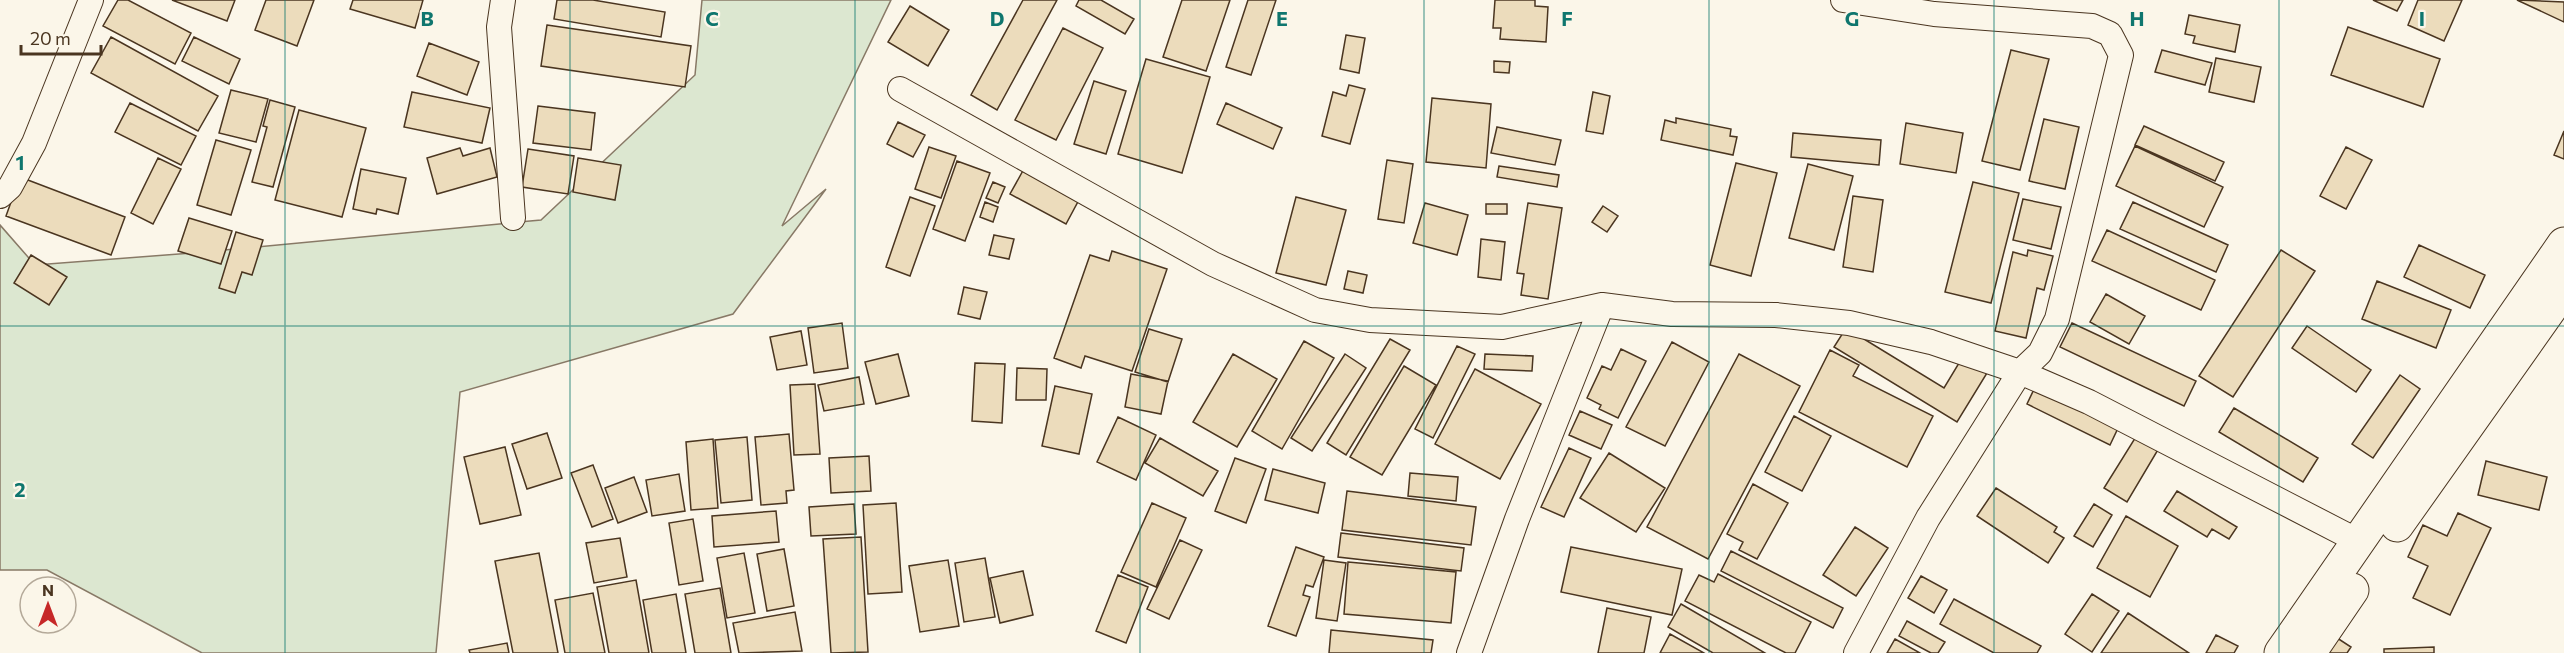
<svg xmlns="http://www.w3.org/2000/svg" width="2564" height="653" font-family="Commissioner,sans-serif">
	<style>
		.green { fill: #dce7d0; stroke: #887966; stroke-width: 1.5 }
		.building { fill: #ecdcbc; stroke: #4a3520; stroke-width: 1.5 }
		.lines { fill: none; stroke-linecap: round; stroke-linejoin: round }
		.minor-casing { stroke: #4a3520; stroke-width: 26 }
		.secondary-casing { stroke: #4a3520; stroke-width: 35 }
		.minor { stroke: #fbf6e9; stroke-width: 24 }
		.secondary { stroke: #fbf6e9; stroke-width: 33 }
		.grid { fill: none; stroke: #0f766e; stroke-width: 1.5; stroke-opacity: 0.55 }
		.grid-label { font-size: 20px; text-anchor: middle; font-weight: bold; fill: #0f766e; stroke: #fbf6e9; stroke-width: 4.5; stroke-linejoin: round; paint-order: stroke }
	</style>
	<rect width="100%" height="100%" fill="#fbf6e9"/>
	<path class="green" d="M702,0H891L782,226L826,189L733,314L460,392L436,653H202L47,570H0V225L35,265L192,253L541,220L695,75Z"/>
	<path class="building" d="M118,0H128L191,33L175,64L103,26Z
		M172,0H235L227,21Z
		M266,0H314L297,46L255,30Z
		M353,0H423L415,28L350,9Z
		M557,0H593L665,12L661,37L554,19Z
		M1023,0H1057L997,110L971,95Z
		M1079,0H1101L1134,19L1125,34L1076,6Z
		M1182,0H1230L1206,71L1163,57Z
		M1248,0H1276L1251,75L1226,67Z
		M1495,0H1535V6L1548,7L1546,42L1500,39L1501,28H1493Z
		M2373,0H2403L2397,11Z
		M2418,0H2462L2444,41L2408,25Z
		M2517,0L2564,2V22Z
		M910,6L949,30L928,66L888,42Z
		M2189,15L2240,25L2235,52L2193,43L2195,36L2185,34Z
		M547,25L691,46L685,87L541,66Z
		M2348,27L2440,59L2423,107L2331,75Z
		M1063,28L1103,48L1056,140L1015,120Z
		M1346,35L1365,38L1359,73L1340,69Z
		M111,37L218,96L198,131L91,73Z
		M194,37L240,59L229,84L182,61Z
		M429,43L479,62L467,95L417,76Z
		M2011,50L2049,59L2020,170L1982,161Z
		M2162,50L2212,63L2205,85L2155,72Z
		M2216,58L2261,67L2254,102L2209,92Z
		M1146,59L1210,77L1182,173L1118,154Z
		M1494,61L1510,62L1509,73L1494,72Z
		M1094,81L1126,91L1106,154L1074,144Z
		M1349,85L1365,89L1350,144L1322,136L1333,92L1346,96Z
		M231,90L268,99L256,142L219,133Z
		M412,92L490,108L482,143L404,127Z
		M1593,92L1610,96L1603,134L1586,131Z
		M1432,98L1491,104L1486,168L1426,162Z
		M270,100L295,107L273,187L252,182L267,127L263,126Z
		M130,103L196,136L181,165L115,132Z
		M1226,103L1282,128L1273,149L1217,124Z
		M538,106L595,113L591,150L533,143Z
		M299,110L366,128L342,217L275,200Z
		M1676,118L1731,129L1730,136L1737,137L1733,155L1661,140L1665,120L1676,123Z
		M2044,119L2079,127L2065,189L2029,181Z
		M898,122L925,135L913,157L887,144Z
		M1906,123L1963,133L1956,173L1900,164Z
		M2144,126L2224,162L2215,181L2135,145Z
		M1497,127L1561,140L1555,165L1491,153Z
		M2564,131V159L2554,155Z
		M1793,133L1881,140L1879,165L1791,157Z
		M216,140L251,150L231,215L197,205Z
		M2135,146L2223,187L2204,227L2116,186Z
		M929,147L956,156L941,198L915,189Z
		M2346,147L2372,160L2346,209L2320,196Z
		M460,148L463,156L490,148L497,177L437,194L427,158Z
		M528,149L574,156L568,194L522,187Z
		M158,158L181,169L153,224L131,213Z
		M578,158L621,165L615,200L573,192Z
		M1387,160L1413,164L1404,223L1378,219Z
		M957,161L990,173L965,241L933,229Z
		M1736,163L1777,173L1751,276L1710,265Z
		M1808,164L1853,176L1834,250L1789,238Z
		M1499,166L1559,175L1557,187L1497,177Z
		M1025,167L1081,196L1066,224L1010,194Z
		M361,169L406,178L398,214L377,209L376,214L353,209Z
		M20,177L125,217L111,255L6,216Z
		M993,182L1005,187L998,203L986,198Z
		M1973,182L2019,193L1991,303L1945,292Z
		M1853,196L1883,200L1873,272L1843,267Z
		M910,197L935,206L910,276L886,267Z
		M1296,197L1346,210L1326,285L1276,273Z
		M2023,199L2061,207L2051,249L2013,240Z
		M985,202L998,207L993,222L980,217Z
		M2133,202L2228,245L2216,272L2120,229Z
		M1425,203L1468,215L1457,255L1413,243Z
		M1528,203L1562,208L1548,299L1521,295L1524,274L1517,273Z
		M1486,204H1507V214H1486Z
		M1603,206L1618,216L1607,232L1592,222Z
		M189,218L232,231L221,264L178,251Z
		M2107,230L2215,280L2201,310L2092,261Z
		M236,232L263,240L252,275L242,272L235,293L219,288Z
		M994,235L1014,239L1009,259L989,255Z
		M1481,239L1505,242L1501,280L1478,277Z
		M2419,245L2485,275L2470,308L2404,277Z
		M2028,250L2053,256L2044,290L2037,288L2026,338L1995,331L2013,252L2027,256Z
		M2281,250L2315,271L2233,397L2199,376Z
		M1112,251L1167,269L1132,371L1085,356L1081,368L1054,358L1090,255L1109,261Z
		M31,255L67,277L49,305L14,283Z
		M1348,271L1367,275L1363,293L1344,289Z
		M2377,281L2451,310L2436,348L2362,319Z
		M964,287L987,292L980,319L958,314Z
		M2106,294L2145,316L2129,344L2090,322Z
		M842,323L848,368L814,373L808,328Z
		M2072,323L2196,381L2184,406L2060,347Z
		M2307,326L2371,370L2356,392L2292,348Z
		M1846,328L1944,388L1962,358L1987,373L1957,422L1834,347Z
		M1149,329L1182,339L1168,382L1135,372Z
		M801,331L807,365L777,370L770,337Z
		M1390,339L1410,350L1346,455L1327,443Z
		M1304,341L1334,358L1282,449L1252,431Z
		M1672,342L1709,362L1665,446L1626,427Z
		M1457,346L1475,354L1433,438L1415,429Z
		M1621,349L1646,361L1618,418L1599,409L1601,405L1587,398L1602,366L1611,370Z
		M1830,350L1859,365L1853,376L1933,416L1907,467L1799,412Z
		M898,354L909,396L876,404L865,362Z
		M1233,354L1277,379L1237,447L1193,422Z
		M1345,354L1366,368L1312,451L1291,438Z
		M1485,354L1533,356L1532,371L1484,369Z
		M1739,354L1800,386L1708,559L1647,527Z
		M975,363L1005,364L1002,423L972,421Z
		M1404,366L1436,385L1382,475L1350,457Z
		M1017,368L1047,369L1046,400H1016Z
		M1475,369L1541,404L1500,479L1435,444Z
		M1131,374L1168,381L1161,414L1125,407Z
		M2400,375L2420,389L2373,458L2352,444Z
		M859,377L864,404L824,411L818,385Z
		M815,384L820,454L794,455L790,385Z
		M2036,385L2119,426L2110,445L2027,404Z
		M1055,386L1092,394L1079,454L1042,446Z
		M2234,408L2318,458L2303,482L2219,432Z
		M1580,411L1612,425L1601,449L1569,435Z
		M1794,416L1831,436L1802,491L1765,472Z
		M1118,417L1156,435L1136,480L1097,462Z
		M547,433L562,478L527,489L512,444Z
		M789,434L794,490L786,491L787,503L761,505L755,437Z
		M2137,435L2159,448L2127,502L2104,488Z
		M747,437L752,500L721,503L715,440Z
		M1160,438L1218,471L1203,496L1145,463Z
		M713,439L718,508L691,510L686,442Z
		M505,447L521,515L480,524L464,457Z
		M1569,448L1591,458L1564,517L1541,507Z
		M1609,453L1665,488L1636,532L1580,498Z
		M869,456L871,491L831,493L829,458Z
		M1235,458L1266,469L1246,523L1215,511Z
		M2486,461L2547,477L2539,510L2478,495Z
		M593,465L613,519L592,527L571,473Z
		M1273,469L1325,483L1318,513L1265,500Z
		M1410,473L1458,477L1456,501L1408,496Z
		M679,474L685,511L652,516L646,480Z
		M634,477L647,512L618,523L605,488Z
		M1753,484L1788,503L1757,559L1739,550L1743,542L1727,534Z
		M1996,488L2057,527L2054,532L2064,538L2048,563L1977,516Z
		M1347,491L1476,507L1471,545L1342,530Z
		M2177,491L2237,527L2229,539L2212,529L2207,537L2164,511Z
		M896,503L902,592L868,594L863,505Z
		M1152,503L1186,518L1156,587L1121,572Z
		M854,504L856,534L811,536L809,507Z
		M2094,504L2112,515L2093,547L2074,536Z
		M776,511L779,542L714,547L712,516Z
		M2458,513L2491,528L2450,615L2413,598L2428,566L2408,557L2423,525L2447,536Z
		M2126,516L2178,546L2150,597L2097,568Z
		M693,519L703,581L679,585L669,523Z
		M1855,527L1888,548L1856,596L1823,575Z
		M1341,533L1464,548L1461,571L1338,557Z
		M861,537L868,652L831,653L823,539Z
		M620,538L627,577L594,583L586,543Z
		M1180,540L1202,550L1169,619L1147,609Z
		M1296,547L1324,557L1313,587L1306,585L1303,595L1310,597L1296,636L1268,626Z
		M1571,547L1682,569L1672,615L1561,592Z
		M784,549L794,606L767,611L757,554Z
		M1731,551L1843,608L1833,628L1721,571Z
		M539,553L558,653H513L495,561Z
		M744,553L755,613L727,618L717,558Z
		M985,558L995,617L964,622L955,563Z
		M948,560L959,626L920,632L909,566Z
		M1324,560L1346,563L1337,621L1316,618Z
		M1348,562L1456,572L1451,623L1344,614Z
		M1023,571L1033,615L1000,623L990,578Z
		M1718,574L1811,622L1795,653H1786L1685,601L1699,575L1714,582Z
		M1118,575L1148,587L1126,643L1096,631Z
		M1921,576L1947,590L1934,613L1908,598Z
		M636,580L649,653H609L597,587Z
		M720,588L731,653H695L685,594Z
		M593,593L605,653H565L555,600Z
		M676,594L686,653H652L643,600Z
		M2092,594L2119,611L2092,652L2065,634Z
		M1954,599L2041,646L2037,653H1994L1940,624Z
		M1681,604L1765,653H1713L1668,627Z
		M1607,608L1651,617L1644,653H1598Z
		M795,612L802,651L739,653L733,623Z
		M2128,613L2189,653H2101Z
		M1907,621L1945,642L1938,653H1931L1899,636Z
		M1331,630L1433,640L1431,653H1329Z
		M1670,634L1704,653H1660Z
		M2331,634L2351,647L2347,653H2319Z
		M2216,635L2238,646L2234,653H2206Z
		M1895,639L1920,653H1887Z
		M507,643L509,653H470L469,650Z
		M2434,647V653H2384V649Z"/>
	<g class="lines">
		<g class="minor-casing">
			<path id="minor" d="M503,0L499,27L513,218
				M1843,0L1934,14L2092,26L2110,34L2121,55L2057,319L2040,353L2020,372L1928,518L1856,653
				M900,89L1213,264L1315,310L1370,320L1502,327L1602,305L1672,314L1776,315L1849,323L1931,342L2020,372L2089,402L2358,541
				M0,196L10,187L34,143L91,0
				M1469,653L1517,519L1602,305"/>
		</g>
		<g class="secondary-casing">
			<path id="secondary" d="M2397,525L2564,289
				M2281,653L2564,244
				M2309,653L2352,590"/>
		</g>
		<use href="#minor" class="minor"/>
		<use href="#secondary" class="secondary"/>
	</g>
	<path class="grid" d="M285,0V653M570,0V653M855,0V653M1140,0V653M1424,0V653M1709,0V653M1994,0V653M2279,0V653M0,326H2564"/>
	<g class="grid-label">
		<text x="427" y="26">B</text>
		<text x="712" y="26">C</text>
		<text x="997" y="26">D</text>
		<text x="1282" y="26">E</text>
		<text x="1567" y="26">F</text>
		<text x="1852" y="26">G</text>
		<text x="2137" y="26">H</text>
		<text x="2422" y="26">I</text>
		<text x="20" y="170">1</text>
		<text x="20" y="497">2</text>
	</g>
	<g transform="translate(48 605)"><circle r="28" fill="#fbf6e9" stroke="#b4a999" stroke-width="1.5"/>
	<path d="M0-4.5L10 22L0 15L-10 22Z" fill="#c62828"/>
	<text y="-9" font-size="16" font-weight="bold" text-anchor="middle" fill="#4a3520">N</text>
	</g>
	<path d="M21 45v9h80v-9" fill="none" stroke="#4a3520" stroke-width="3"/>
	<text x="30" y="45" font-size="18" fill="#4a3520" stroke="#fbf6e9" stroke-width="4.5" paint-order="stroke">20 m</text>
</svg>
